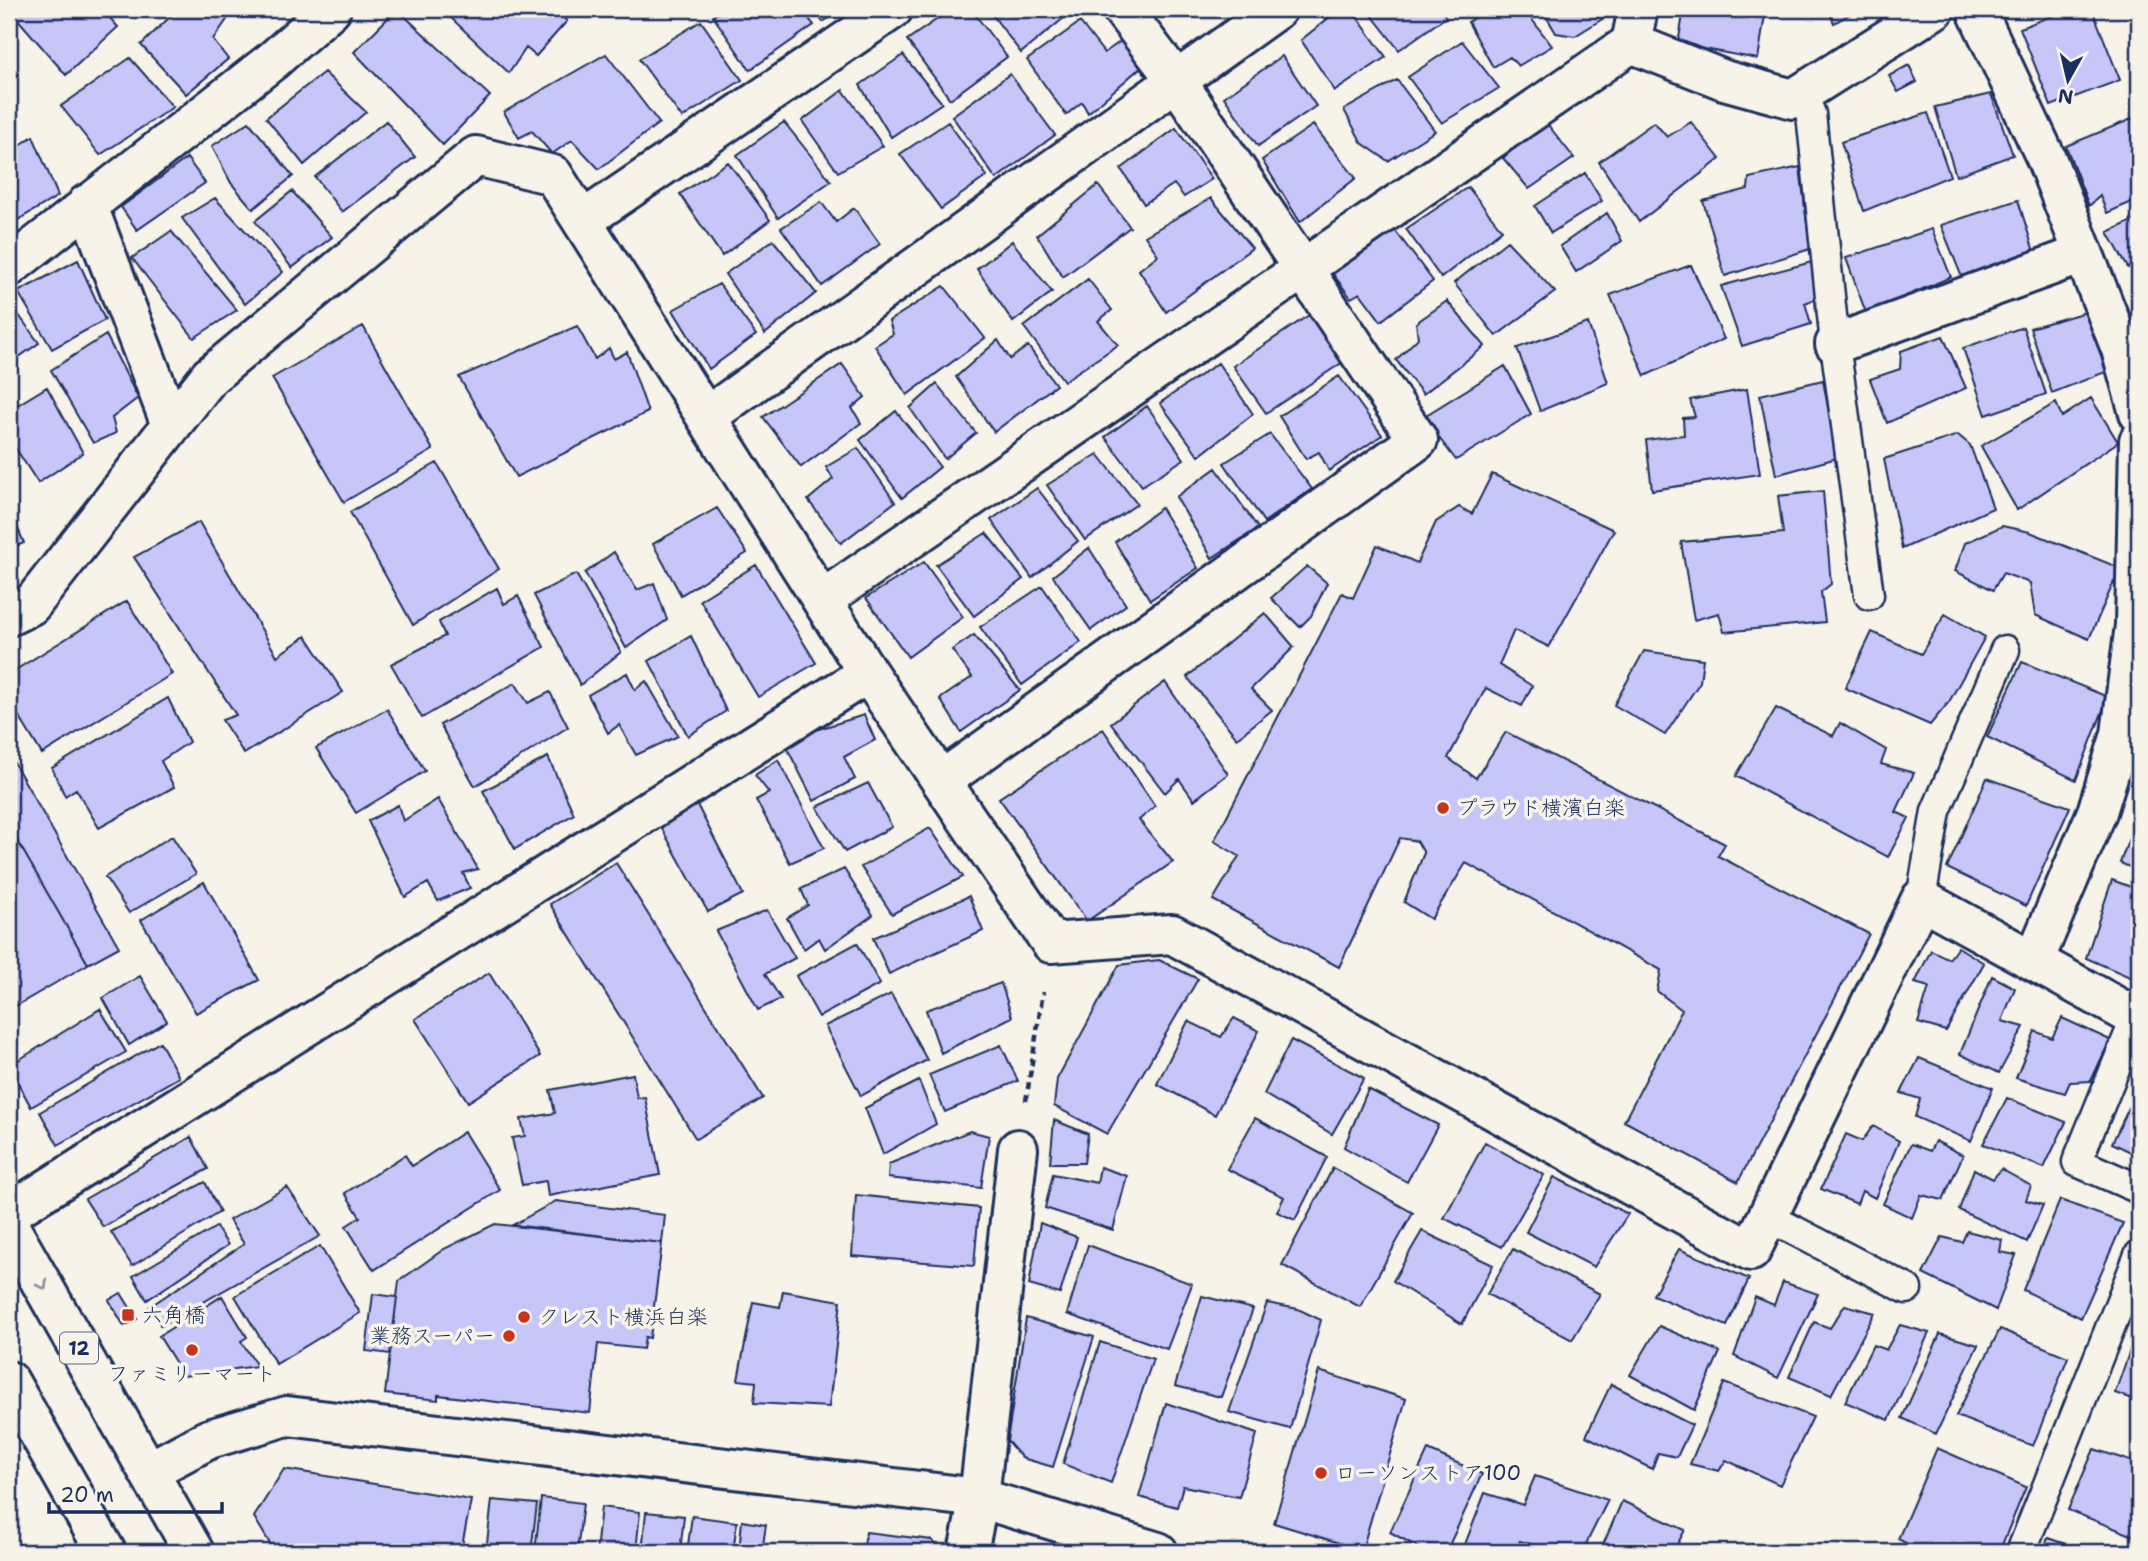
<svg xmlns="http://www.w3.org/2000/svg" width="2148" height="1561" font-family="'Shantell Sans','Klee One',sans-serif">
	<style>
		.building { fill: #c7c6f8; stroke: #1b2f5e; stroke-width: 2 }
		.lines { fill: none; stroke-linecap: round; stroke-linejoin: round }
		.lane-casing { stroke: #1b2f5e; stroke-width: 33 }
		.street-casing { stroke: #1b2f5e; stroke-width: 44 }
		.secondary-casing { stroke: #1b2f5e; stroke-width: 44 }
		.primary-casing { stroke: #1b2f5e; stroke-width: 44 }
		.path { stroke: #1b2f5e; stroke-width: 4.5; stroke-dasharray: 7 5; stroke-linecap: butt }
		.lane { stroke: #f7f3e8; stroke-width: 28 }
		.street { stroke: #f7f3e8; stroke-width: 38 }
		.secondary { stroke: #f7f3e8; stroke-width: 38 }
		.primary { stroke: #f7f3e8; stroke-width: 38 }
		.oneway { stroke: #8991a3 }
		.poi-dot { fill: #c8321e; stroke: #f7f3e8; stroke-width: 2.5 }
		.labels { text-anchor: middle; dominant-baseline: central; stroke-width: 7; stroke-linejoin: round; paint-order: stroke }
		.shield { fill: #f7f3e8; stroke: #5d6a87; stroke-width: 2 }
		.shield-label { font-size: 19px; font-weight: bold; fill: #1b2f5e }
		.poi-label { font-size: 21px; fill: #1b2f5e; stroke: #f7f3e8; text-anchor: start }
	</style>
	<rect width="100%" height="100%" fill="#f7f3e8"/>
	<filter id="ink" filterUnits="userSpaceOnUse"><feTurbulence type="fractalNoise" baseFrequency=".0143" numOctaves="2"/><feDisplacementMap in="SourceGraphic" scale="14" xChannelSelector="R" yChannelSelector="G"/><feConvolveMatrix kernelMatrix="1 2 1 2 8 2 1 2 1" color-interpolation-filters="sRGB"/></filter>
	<g filter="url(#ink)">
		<path class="building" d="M9,9H102L118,27L66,75Z
			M178,9H221L228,18L213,40L228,59L186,94L141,45Z
			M397,9L490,96L443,145L354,52Z
			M455,9H553L567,21L536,56L526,48L509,73L449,16Z
			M724,9H801L814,25L750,70L713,16Z
			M812,9H843L823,22Z
			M952,9H971L1007,57L950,99L907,40Z
			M988,9H1075L1021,53Z
			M1340,9H1351L1386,57L1335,91L1301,40Z
			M1367,9H1441L1446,17L1399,50Z
			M1486,9H1524L1552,46L1518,66L1510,57L1493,67L1468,22Z
			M1542,9H1609L1612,13L1575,36L1556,33Z
			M1684,9H1766L1758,59L1678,44Z
			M1828,9H1859L1834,23Z
			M2070,9H2092L2120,80L2051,106L2020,28Z
			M701,21L742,80L682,118L639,59Z
			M1080,22L1104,53L1121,41L1141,67L1088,113L1082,102L1066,115L1027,60Z
			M1462,41L1499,88L1442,123L1408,77Z
			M606,54L659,123L599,169L572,140L552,154L532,131L519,138L504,112Z
			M903,55L942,103L891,137L860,85Z
			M1282,56L1316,106L1258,146L1224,97Z
			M130,58L173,107L100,155L61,106Z
			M1909,65L1917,82L1898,92L1889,76Z
			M324,72L366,112L304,165L266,118Z
			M1010,74L1055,135L996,179L952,116Z
			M1397,80L1435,131L1388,161L1362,143L1344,110Z
			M843,90L883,146L838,172L802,121Z
			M1991,94L2013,155L1956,176L1935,107Z
			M1928,113L1950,176L1864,211L1841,142Z
			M2139,116V199L2107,213L2100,196L2089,206L2066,146Z
			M386,121L415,157L342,212L315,177Z
			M1545,121L1574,158L1529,189L1503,158Z
			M249,122L293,176L253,209L231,183L212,146Z
			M784,122L831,181L778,218L737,155Z
			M948,122L987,176L941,209L900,154Z
			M1654,122L1667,137L1691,122L1720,159L1639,222L1599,162Z
			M9,124L19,146L33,136L58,196L11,224L9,218Z
			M1313,125L1356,178L1300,222L1262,160Z
			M1176,128L1212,179L1184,197L1174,184L1144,204L1121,169Z
			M187,158L205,183L137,230L121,207Z
			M728,162L770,220L722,256L680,194Z
			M1800,167L1810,249L1725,276L1703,201L1748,189L1749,178Z
			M1585,173L1602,201L1551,233L1535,206Z
			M1098,185L1130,227L1063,277L1037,235Z
			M1468,187L1502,230L1441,278L1406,229Z
			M292,191L332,237L292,268L255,221Z
			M215,198L283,272L245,304L182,218Z
			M1211,198L1252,248L1166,312L1139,270L1158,255L1145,236Z
			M2018,200L2035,255L1963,280L1941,225Z
			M821,202L836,222L854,208L880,244L822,286L781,228Z
			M1607,213L1622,241L1576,272L1560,246Z
			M2139,218V263L2128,268L2108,232Z
			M1394,229L1433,281L1381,321L1360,293L1351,298L1333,274Z
			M1932,229L1951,277L1866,313L1846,258Z
			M171,231L237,310L194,338L132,258Z
			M773,240L816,293L765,334L725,274Z
			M1012,241L1052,292L1013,322L977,269Z
			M1507,241L1555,292L1496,336L1454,283Z
			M78,260L105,320L52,349L18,292Z
			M1812,262L1819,298L1805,303L1811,324L1742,346L1721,286Z
			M1691,265L1724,339L1645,376L1610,295Z
			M1088,279L1112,310L1098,321L1118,345L1064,381L1024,327Z
			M719,284L756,335L709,369L673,310Z
			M944,286L985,338L907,395L875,346L893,334L889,321Z
			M1447,301L1485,346L1423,394L1396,360L1418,338L1416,323Z
			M13,307L39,343L9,364V310Z
			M2093,310L2113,369L2052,393L2030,328Z
			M1309,315L1343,362L1266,413L1233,366Z
			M1588,323L1608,383L1540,411L1517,348Z
			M363,326L433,450L344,502L272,378Z
			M577,326L595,359L609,348L614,359L627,352L648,412L516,477L459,377Z
			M2023,327L2046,394L1986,415L1963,348Z
			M106,335L138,398L112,418L116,433L93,443L51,370Z
			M1943,336L1966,388L1887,423L1870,379L1900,369L1901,351Z
			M998,340L1010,359L1028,346L1056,385L994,432L956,377Z
			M1218,363L1253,414L1199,456L1160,403Z
			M842,364L865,397L852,408L861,423L801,467L763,417Z
			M1505,366L1531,414L1456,460L1423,417Z
			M1339,376L1382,435L1329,471L1319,452L1306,459L1279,416Z
			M1823,380L1837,458L1776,475L1760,395Z
			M937,384L976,433L945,459L910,408Z
			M47,387L83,453L38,483L9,438V410Z
			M1747,389L1760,474L1652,490L1646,440L1684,435L1683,418L1695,417L1690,400Z
			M2091,398L2118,442L2017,510L1981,446L2056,403L2062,417Z
			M1147,406L1184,459L1142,486L1105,437Z
			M896,411L940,467L902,498L860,440Z
			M1270,434L1312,489L1264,522L1224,463Z
			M1958,435L1970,445L1993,508L1902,549L1884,459Z
			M858,448L895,502L841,543L808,500L833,479L826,467Z
			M1098,454L1137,504L1085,540L1047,485Z
			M437,463L499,569L413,625L350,512Z
			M1216,468L1258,528L1212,558L1176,497Z
			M1492,474L1614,530L1549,647L1514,630L1499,665L1532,686L1522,706L1486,688L1448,758L1476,778L1506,732L1725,844L1718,856L1869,934L1738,1182L1624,1121L1682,1010L1657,991L1661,970L1466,863L1431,919L1404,902L1424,853L1417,841L1400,838L1339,967L1213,900L1239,856L1214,841L1342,593L1353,598L1377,545L1417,563L1436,522L1459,507L1472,514Z
			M1037,488L1078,541L1032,578L991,520Z
			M1823,491L1831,584L1821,592L1825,622L1724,632L1719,613L1694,620L1681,542L1783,533L1778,496Z
			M9,507L24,543L9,549Z
			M717,508L747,553L681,595L653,544Z
			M1161,508L1198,568L1150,600L1115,542Z
			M199,522L277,656L306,636L343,692L244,754L222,720L236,715L134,557Z
			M2002,526L2030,532L2120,568L2089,639L2035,615L2030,583L2003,573L1993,590L1955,571L1965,543Z
			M986,533L1023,579L974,616L936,565Z
			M1089,548L1126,605L1091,630L1053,576Z
			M614,552L637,590L654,583L667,620L626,648L585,573Z
			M924,562L963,617L908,657L866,598Z
			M756,565L816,663L758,697L700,600Z
			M1307,566L1327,583L1311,616L1300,627L1271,598Z
			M576,574L621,652L580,685L534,595Z
			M1042,586L1081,642L1022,685L980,627Z
			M497,588L504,604L518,596L544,647L422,718L391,664L445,636L439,622Z
			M127,601L172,674L42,754L9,700V674Z
			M1265,613L1294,647L1251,689L1272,710L1237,738L1187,677Z
			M1945,614L1985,637L1949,702L1930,725L1845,688L1872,632L1921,654Z
			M974,635L1020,690L961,732L940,699L972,677L952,650Z
			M691,636L726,711L688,736L649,661Z
			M1644,651L1703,659L1700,682L1665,735L1614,705Z
			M2022,662L2108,697L2076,780L1987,737Z
			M627,673L635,690L646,681L678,736L636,755L619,725L608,733L588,695Z
			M1165,682L1228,774L1194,800L1179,779L1165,793L1111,723Z
			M515,683L528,703L550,692L568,727L475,786L440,725Z
			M168,698L189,742L161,761L174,787L99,828L76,789L65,796L52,768Z
			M1776,708L1833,736L1840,723L1886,750L1881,764L1914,773L1896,812L1909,818L1888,857L1736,776Z
			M387,709L425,771L356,813L316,748Z
			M864,715L875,740L844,757L855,779L814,801L783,740Z
			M1103,729L1155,806L1139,820L1173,862L1087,921L999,798Z
			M9,754L119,947L88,964L9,826Z
			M548,757L574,814L515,849L483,791Z
			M778,760L824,848L790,863L756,800L769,793L755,775Z
			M1987,778L2070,807L2026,906L1947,868Z
			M868,783L892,827L845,852L817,807Z
			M438,799L478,869L463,873L470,888L438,901L428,883L405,897L368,821L398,805L403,821Z
			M695,801L743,894L708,912L657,820Z
			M2139,811V871L2120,863Z
			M9,826L88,964L9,1010Z
			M930,828L963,877L892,914L861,867Z
			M172,836L196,874L129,913L105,877Z
			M616,863L763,1098L696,1139L550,904Z
			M844,869L873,915L825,949L819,938L804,949L787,918L808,905L801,889Z
			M2112,880L2139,890V981L2086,958Z
			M204,882L259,980L196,1013L141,920Z
			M969,896L983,931L889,974L873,938Z
			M767,910L795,958L765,974L781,999L758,1010L716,931Z
			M857,943L880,984L819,1017L796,976Z
			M1958,947L1984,963L1946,1031L1918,1023L1929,987L1915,983L1931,950L1949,959Z
			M1159,960L1198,979L1107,1134L1054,1106L1057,1079L1119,965Z
			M489,973L540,1056L468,1102L415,1019Z
			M140,976L167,1021L129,1045L103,998Z
			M1992,976L2015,988L2002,1021L2024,1027L1999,1073L1960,1054Z
			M1001,983L1012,1017L941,1053L926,1010Z
			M891,994L927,1060L861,1096L825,1026Z
			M100,1009L126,1052L31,1107L9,1066Z
			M1234,1018L1259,1031L1215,1115L1157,1084L1188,1021L1221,1037Z
			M2062,1018L2110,1040L2091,1081L2070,1082L2065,1093L2016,1078L2035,1031L2052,1038Z
			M1291,1040L1364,1078L1332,1134L1264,1094Z
			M160,1042L179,1077L58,1145L40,1112Z
			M1001,1045L1018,1081L945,1112L929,1075Z
			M1919,1058L1993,1088L1971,1141L1915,1117L1920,1099L1901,1093Z
			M633,1074L637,1098L645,1097L660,1175L548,1196L546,1181L522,1185L512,1138L525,1136L521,1119L555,1113L550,1090Z
			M919,1081L936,1124L883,1154L865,1108Z
			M2139,1087V1156L2112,1143Z
			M1368,1089L1438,1125L1407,1182L1344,1147Z
			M2007,1098L2066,1122L2044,1168L1983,1144Z
			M1255,1118L1327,1157L1295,1220L1277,1212L1284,1197L1227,1169Z
			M1054,1120L1088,1134L1084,1163H1050Z
			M1873,1126L1899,1141L1875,1198L1862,1191L1857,1204L1821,1189L1846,1134L1862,1141Z
			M970,1131L989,1136L981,1188L888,1178L889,1164Z
			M464,1132L500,1190L374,1270L346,1226L360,1217L345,1193L405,1155L412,1166Z
			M191,1137L208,1169L103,1227L85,1199Z
			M1935,1141L1963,1155L1943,1200L1921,1195L1912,1218L1883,1204L1911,1144L1930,1151Z
			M1485,1142L1544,1175L1502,1247L1444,1218Z
			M1100,1167L1127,1176L1113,1230L1045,1208L1053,1174L1097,1183Z
			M1333,1168L1413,1213L1360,1307L1282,1265Z
			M1974,1169L1993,1179L2001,1169L2031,1186L2026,1200L2043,1205L2027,1242L1959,1210Z
			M1554,1177L1628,1214L1594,1267L1526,1232Z
			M205,1182L220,1212L132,1266L111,1232Z
			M287,1187L320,1236L161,1326L149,1307L244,1244L229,1220Z
			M856,1195L979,1208L974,1266L852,1256Z
			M2060,1200L2123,1223L2081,1318L2023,1290Z
			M556,1201L665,1215L662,1243L513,1225Z
			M1040,1223L1077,1237L1060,1294L1029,1285Z
			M495,1224L662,1243L650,1338L645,1337L643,1349L598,1344L590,1413L438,1395V1400L385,1394L399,1281L444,1249Z
			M216,1227L228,1245L147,1300L133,1276Z
			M1422,1231L1493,1265L1462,1324L1393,1281Z
			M1967,1231L2002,1240L2000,1252L2016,1255L1996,1310L1923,1274L1942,1237L1962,1242Z
			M1088,1245L1192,1284L1167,1349L1067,1314Z
			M320,1246L360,1313L276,1364L235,1296Z
			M1513,1249L1600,1294L1572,1340L1487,1294Z
			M1679,1249L1749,1279L1727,1326L1653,1295Z
			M1783,1282L1818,1294L1778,1378L1734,1356L1755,1297L1774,1305Z
			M783,1291L841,1301L829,1407L754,1403L756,1382L738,1380L753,1302L780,1307Z
			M121,1293L137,1319L124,1326L109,1300Z
			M373,1294L397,1297L390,1354L366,1351Z
			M222,1296L247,1337L241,1341L257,1366L184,1376L159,1336Z
			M1202,1296L1253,1309L1221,1397L1175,1386Z
			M1267,1303L1298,1309L1321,1320L1290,1429L1229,1412Z
			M1845,1305L1875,1313L1831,1395L1789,1377L1814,1322L1830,1328Z
			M1026,1318L1094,1337L1053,1467L1022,1458L1007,1441Z
			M1900,1325L1929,1333L1889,1420L1845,1402L1873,1345L1886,1350Z
			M1659,1326L1720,1352L1694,1410L1630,1375Z
			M2000,1329L2068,1357L2033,1446L1956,1416Z
			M2137,1330H2139V1401L2115,1393Z
			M1940,1334L1978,1345L1936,1434L1902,1418Z
			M1100,1342L1153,1359L1111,1483L1063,1464Z
			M1319,1371L1406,1399L1362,1550L1274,1523Z
			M1724,1383L1813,1417L1780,1485L1726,1460L1719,1471L1690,1464Z
			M1611,1384L1692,1425L1677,1457L1658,1453L1652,1469L1586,1436Z
			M1166,1403L1257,1434L1239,1497L1183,1486L1177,1507L1139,1497Z
			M1937,1448L2026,1487L1999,1552H1923L1898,1539Z
			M2094,1449L2139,1464V1538L2068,1510Z
			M1428,1450L1482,1474L1446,1552H1422L1423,1550L1390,1532Z
			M284,1469L471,1500L462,1546L451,1552H275L254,1517Z
			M1535,1476L1608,1500L1582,1552H1558L1520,1541L1515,1552H1462L1485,1493L1523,1505Z
			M541,1498L583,1503L577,1552H535Z
			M492,1500L537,1504L531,1552H486Z
			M1622,1501L1685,1530L1673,1552H1600Z
			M601,1507L640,1512L636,1552H596Z
			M646,1512L684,1516L680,1552H642Z
			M692,1516L737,1522L733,1552H687Z
			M742,1521L766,1525L762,1552H739Z
			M866,1532L932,1540L940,1552H863Z
			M2048,1538L2088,1552H2042Z"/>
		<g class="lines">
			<g class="lane-casing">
				<path id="lane" d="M1802,93L1811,114L1835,344L1869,595
					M1921,899L1936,811L2005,650
					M2136,1017L2077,1162L2139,1189
					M1768,1217L1907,1289
					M2021,1552L2139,1255"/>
			</g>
			<g class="street-casing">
				<path id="street" d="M1976,9L2046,158L2121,349L2139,413
					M1631,43L1638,9
					M87,204L171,425
					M582,221L893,9
					M9,267L272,61L331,9
					M1835,344L2083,254
					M706,417L1277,9
					M822,600L1631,43L1724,80L1793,99L1935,9
					M9,616L31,605L210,376L476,156L553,175L868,673L1051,943L1172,934L1751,1251L1921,899L2139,1019
					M941,781L1418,440L1176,80L1122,9
					M2034,961L2097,812L2121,734L2135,625L2139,441
					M9,1213L868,673
					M968,1552L979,1498L1018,1149"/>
			</g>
			<g class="secondary-casing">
				<path id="secondary" d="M149,1471L209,1439L287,1416L979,1498L1158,1552"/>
			</g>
			<g class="primary-casing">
				<path id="primary" d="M9,1226L194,1552
					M9,1381L106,1552"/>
			</g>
			<path class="path" d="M1026,1101L1043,992"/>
			<use href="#lane" class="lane"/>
			<use href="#street" class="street"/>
			<use href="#secondary" class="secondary"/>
			<use href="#primary" class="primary"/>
		</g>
		<defs><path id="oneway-chevron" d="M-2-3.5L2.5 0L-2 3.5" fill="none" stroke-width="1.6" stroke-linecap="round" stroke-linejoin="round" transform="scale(1.75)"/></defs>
		<use class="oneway" href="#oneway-chevron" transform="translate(43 1285) rotate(60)"/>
	</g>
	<g class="poi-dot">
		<circle cx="1443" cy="808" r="7"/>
		<rect x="121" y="1308" width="14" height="14" rx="3.5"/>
		<circle cx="524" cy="1317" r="7"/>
		<circle cx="509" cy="1336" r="7"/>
		<circle cx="192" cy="1350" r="7"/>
		<circle cx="1321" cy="1473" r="7"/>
	</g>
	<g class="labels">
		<rect class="shield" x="60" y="1332.5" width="38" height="31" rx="5"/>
		<g class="shield-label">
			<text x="79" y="1348">12</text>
		</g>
		<g class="poi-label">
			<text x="1457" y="808">プラウド横濱白楽</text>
			<text x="142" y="1315">六角橋</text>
			<text x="538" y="1317">クレスト横浜白楽</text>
			<text x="495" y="1336" text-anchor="end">業務スーパー</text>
			<text x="192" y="1374" text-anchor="middle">ファミリーマート</text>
			<text x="1335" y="1473">ローソンストア100</text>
		</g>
	</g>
	<rect width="2148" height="1561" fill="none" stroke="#f7f3e8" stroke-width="35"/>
	<rect x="18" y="18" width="2113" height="1526" fill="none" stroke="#1b2f5e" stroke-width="2.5" filter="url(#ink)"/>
	<g transform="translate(2068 80) rotate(188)" stroke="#f7f3e8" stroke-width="5" paint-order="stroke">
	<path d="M0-5L12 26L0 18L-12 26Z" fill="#1b2f5e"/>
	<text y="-10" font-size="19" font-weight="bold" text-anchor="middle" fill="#1b2f5e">N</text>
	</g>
	<path d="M49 1502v10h173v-10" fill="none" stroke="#1b2f5e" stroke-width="3.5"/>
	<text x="60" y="1502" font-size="21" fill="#1b2f5e" stroke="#f7f3e8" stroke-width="5" paint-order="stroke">20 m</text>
</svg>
